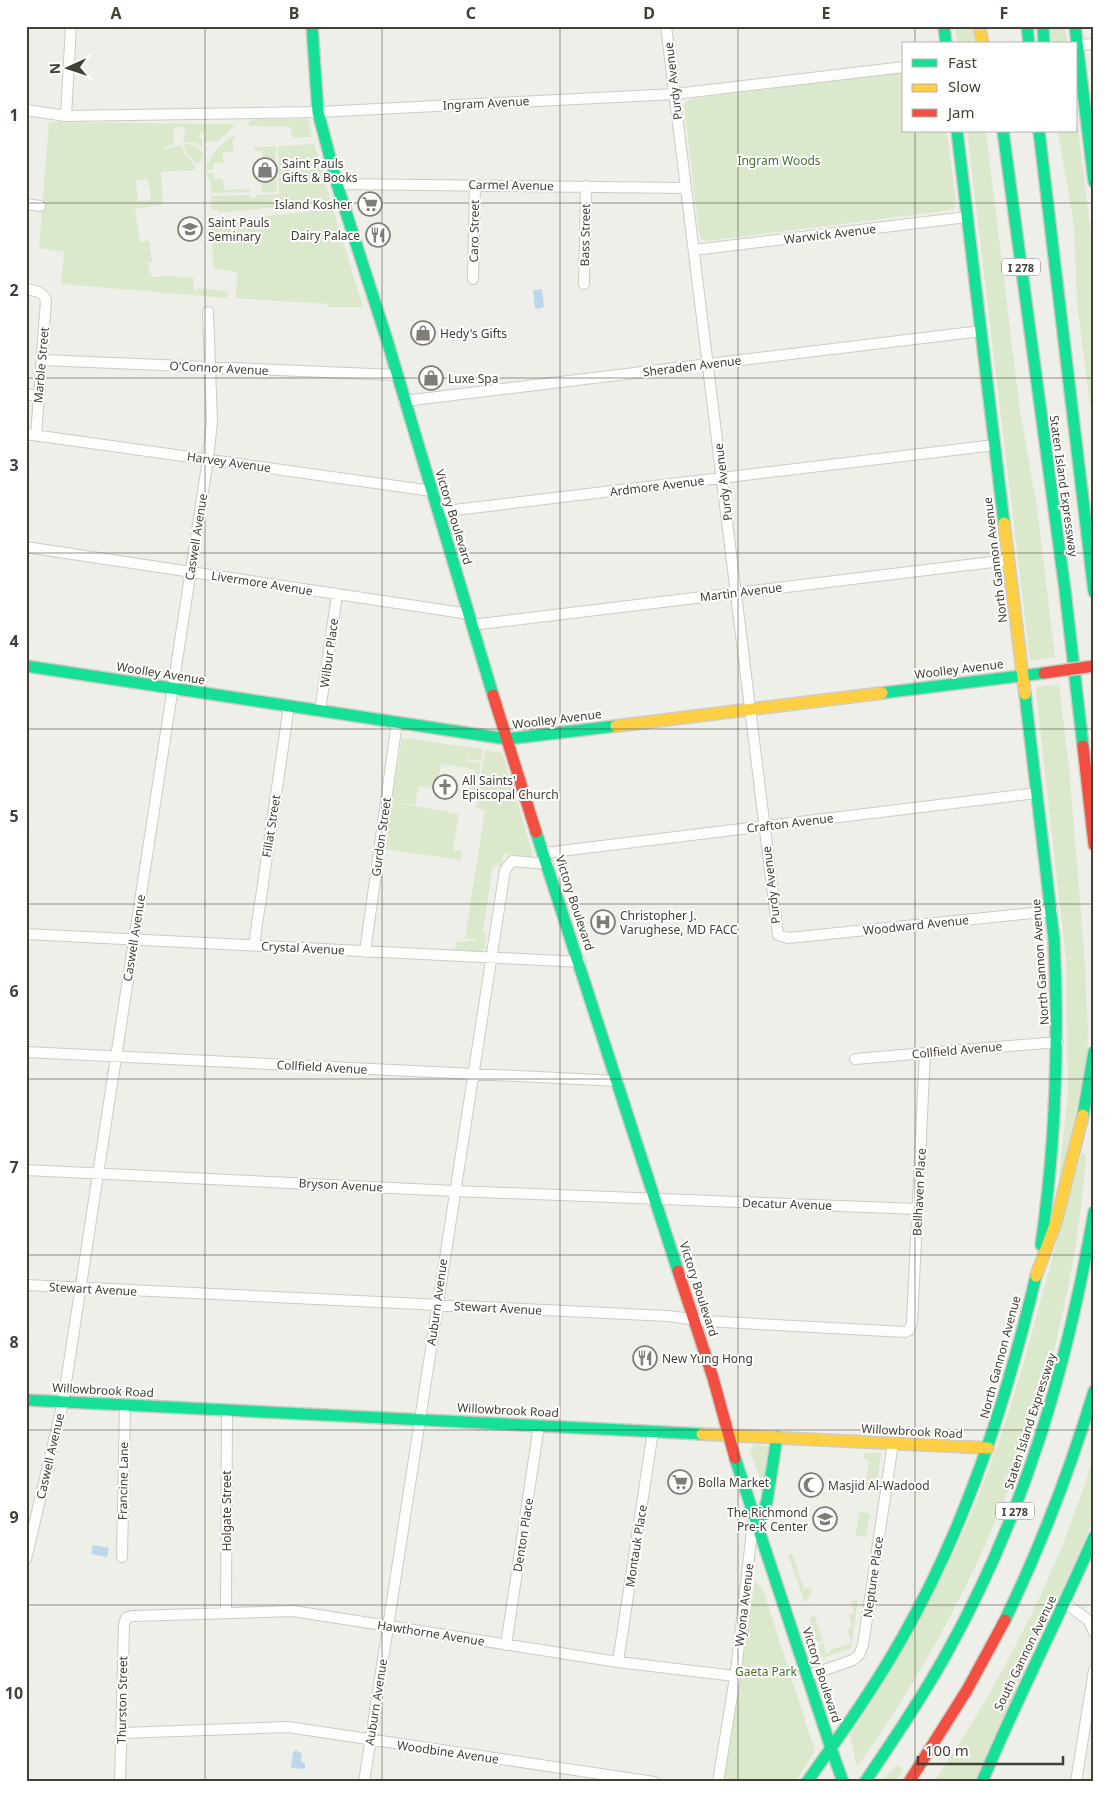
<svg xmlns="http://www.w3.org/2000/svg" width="1120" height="1808" font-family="'Noto Sans',sans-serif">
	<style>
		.green { fill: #dbe8cc; fill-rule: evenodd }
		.water { fill: #bdd6ea }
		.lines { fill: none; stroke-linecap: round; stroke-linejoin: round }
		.street-casing { stroke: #cccbc6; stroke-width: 12 }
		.fast-casing { stroke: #ceccc1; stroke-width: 14 }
		.slow-casing { stroke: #ceccc1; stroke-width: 14 }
		.jam-casing { stroke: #ceccc1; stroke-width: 14 }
		.street { stroke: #fdfdfc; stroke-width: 10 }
		.fast { stroke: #16e098; stroke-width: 11 }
		.slow { stroke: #ffcf43; stroke-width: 11 }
		.jam { stroke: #f24e42; stroke-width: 11 }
		.jam-bridge-casing { stroke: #ceccc1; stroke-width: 14; stroke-linecap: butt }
		.jam-bridge { stroke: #f24e42; stroke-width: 11 }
		.grid { fill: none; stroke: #454037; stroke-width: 1; stroke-opacity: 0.55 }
		.labels { text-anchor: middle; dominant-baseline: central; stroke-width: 4; stroke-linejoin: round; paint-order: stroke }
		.shield { fill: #fff; stroke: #7d7973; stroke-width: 1 }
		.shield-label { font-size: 11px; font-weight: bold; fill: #454037 }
		.street-label { font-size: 12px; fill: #454037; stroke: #fff }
		.park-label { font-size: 12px; fill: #45722f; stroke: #fff }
		.poi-label { font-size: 12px; fill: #454037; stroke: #fff; text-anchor: start }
		.neatline { fill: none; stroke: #454037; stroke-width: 2 }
		.grid-label { font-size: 16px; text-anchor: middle; font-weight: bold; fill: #454037 }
	</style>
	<rect width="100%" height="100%" fill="#efefea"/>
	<path class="green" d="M955,26H973L976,44H957Z
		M1050,26H1065L1068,44H1050Z
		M904,72V131H947L956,203L953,210L706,241L702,240L699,233L684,105L690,99Z
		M1076,112L1094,259V435L1077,303L1074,226L1058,131H1076Z
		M251,119H308L312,137L294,138L292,136L291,127L249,126L248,124Z
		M49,122L236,124L218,141L203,142L206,134L200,132L199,136L202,139V147L197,143L183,142L185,128L179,126L173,129L174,144L165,147V149L181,145L184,153L196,167L194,170L161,172L163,204L135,209L140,242L149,241L152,262L148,263L149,271L153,277L172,276L194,278L193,288L197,292V288L228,291L227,298L61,284L64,252L39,248ZM148,179L151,200L138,201L136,180Z
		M967,131H986L1020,411L1037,507L1055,657L1030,661Z
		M234,135L237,139H233V152H223V163H214V169L206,170C209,156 222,142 234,135Z
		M183,144L196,145L204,155L197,165L187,154Z
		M314,144L331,202L225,212L211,209V196L250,195L251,198H256V195L279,194L278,146Z
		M276,146V165H272L271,162H263L262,151H254V147Z
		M276,172L277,192L261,193L263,177H272V173Z
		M206,173H214V179H223L224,190L250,189V192L211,193V183Z
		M333,209L363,307H327V304L236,298L237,272L213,268L212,226L218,221Z
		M1059,684L1069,768L1084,949L1088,1030L1087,1062L1057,1195L1068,1095L1066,960L1036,692L1037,687Z
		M402,738L483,749L482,761L467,759L465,768L441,764L438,782L432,781L431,788L419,786L415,805L393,802L459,814L453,849L461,851V860L384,849Z
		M485,750L502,753L533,854L528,858L504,853L501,866L493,865L483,931L486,935L485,948L480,952L455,950L456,942L475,941V939L457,938H465L485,810L476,808Z
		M467,761L481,763L476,794L467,792L468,787L472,788L475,770L466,768Z
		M1082,1152L1086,1155C1070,1375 985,1589 857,1767L850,1735C904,1653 954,1564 988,1471C1027,1367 1050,1258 1082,1152Z
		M754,1444L769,1446L763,1486L750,1451Z
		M864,1453H881L876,1491L864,1489L869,1463L868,1459L864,1458Z
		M1094,1455V1519L976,1782H934C1002,1681 1059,1572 1094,1455Z
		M860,1511L870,1514L866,1538L855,1535Z
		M792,1553L804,1589L812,1587L811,1595L808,1596L809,1600L804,1601L788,1555Z
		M755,1582L763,1590L815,1751L795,1782H724L741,1673H744L741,1670Z
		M858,1599L852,1641H851L847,1629L852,1626L849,1615L854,1613L851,1601Z
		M815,1616L823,1641L817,1643L809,1618Z
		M824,1643L826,1654L833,1649L852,1643L851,1648L822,1658L818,1645Z
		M897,1765L903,1769L896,1782H880Z"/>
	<path class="water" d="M542,289L544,307L538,309L535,308L533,290Z
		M93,1545L109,1548L107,1557L91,1554Z
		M296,1750L302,1754L301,1762L305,1763V1769L291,1768L293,1752Z"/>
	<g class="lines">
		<g class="street-casing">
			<path id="street" d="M666,26L778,935L788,938L1052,911
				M1077,45L1094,44
				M26,110L66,116L318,112L675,94L904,67
				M66,116L71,26
				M337,184L685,188
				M26,204L40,206
				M694,250L967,217
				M473,279L475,184
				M584,284L586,186
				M26,289C35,291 42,291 46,300L36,436
				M42,360L396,375
				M26,394L38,396
				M404,401L981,331
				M26,434L432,491
				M438,512L995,445
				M26,547L469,614
				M472,625L1009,560
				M320,711L337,595
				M544,853L1037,793
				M26,934L580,962
				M254,945L289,706
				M365,952L397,722
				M26,1052L618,1081
				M855,1059L1058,1042
				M26,1170L454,1191L918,1209
				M26,1285L668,1316L705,1321L905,1332L909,1330L912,1323L925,1053
				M122,1557L125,1405
				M26,1559L63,1402L208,459L212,421L208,312
				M1065,1603L1088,1620L1094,1632
				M226,1613L227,1410
				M506,1645L539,1425
				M618,1662L653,1431
				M807,1676L853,1660L859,1655L863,1645L893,1443
				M121,1733L288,1727L654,1782
				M120,1782L124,1625L126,1618L132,1616L293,1611L618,1662L735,1676
				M364,1782L505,870L512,861L548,864
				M718,1782L736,1671L753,1522
				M1076,1782L1094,1670"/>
		</g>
		<g class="fast-casing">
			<path id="fast" d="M312,26L318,112L337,184L387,340L493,695
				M944,26L946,44
				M1027,26L1029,44
				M1043,26L1044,44
				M1075,26L1094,182
				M957,131L1004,523
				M1003,131L1065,590L1083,746
				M1039,131L1094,592
				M26,666L507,739L616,726
				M882,693L1044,673
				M1025,694L1054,939C1059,1042 1056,1143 1041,1245
				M536,832L678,1271
				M1083,1115L1094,1052
				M26,1400L702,1434
				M735,1458L831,1748L807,1782
				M758,1528L767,1501L777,1437
				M1005,1620C1041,1546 1070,1470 1094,1391
				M843,1782L831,1748C856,1713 880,1677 901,1640C966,1527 1006,1402 1036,1276
				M865,1782C894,1739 923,1696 948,1651C1025,1512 1067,1368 1094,1212
				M982,1782C1017,1699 1058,1619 1094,1537"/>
		</g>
		<g class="slow-casing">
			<path id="slow" d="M979,26L983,44
				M1004,523L1025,694
				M616,726L882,693
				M1036,1276L1056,1222L1083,1115
				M702,1434L988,1448"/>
		</g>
		<g class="jam-casing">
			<path id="jam" d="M493,695L536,832
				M1083,746L1094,845
				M678,1271L713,1378L735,1458
				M909,1782L967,1690L1005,1620"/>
		</g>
		<use href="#street" class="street"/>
		<use href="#fast" class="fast"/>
		<use href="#slow" class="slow"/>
		<use href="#jam" class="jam"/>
		<g class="jam-bridge-casing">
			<path id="jam-bridge" d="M1044,673L1094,666"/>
		</g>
		<use href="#jam-bridge" class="jam-bridge"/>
	</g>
	<path class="grid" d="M205,26V1782M382,26V1782M560,26V1782M738,26V1782M915,26V44M915,131V1782M26,203H1094M26,378H1094M26,553H1094M26,729H1094M26,904H1094M26,1079H1094M26,1255H1094M26,1430H1094M26,1605H1094"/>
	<defs>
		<g id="shop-ring" transform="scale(1.25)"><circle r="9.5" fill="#fff" stroke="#807d76" stroke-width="1.5"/><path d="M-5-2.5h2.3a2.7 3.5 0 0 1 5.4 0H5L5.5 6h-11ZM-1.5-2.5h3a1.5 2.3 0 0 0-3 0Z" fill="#807d76"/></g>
		<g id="supermarket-ring" transform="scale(1.25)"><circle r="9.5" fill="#fff" stroke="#807d76" stroke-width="1.5"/><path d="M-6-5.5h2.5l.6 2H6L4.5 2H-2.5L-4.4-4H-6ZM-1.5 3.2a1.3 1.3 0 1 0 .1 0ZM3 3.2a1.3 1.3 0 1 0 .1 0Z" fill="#807d76"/></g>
		<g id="university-ring" transform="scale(1.25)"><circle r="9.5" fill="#fff" stroke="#807d76" stroke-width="1.5"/><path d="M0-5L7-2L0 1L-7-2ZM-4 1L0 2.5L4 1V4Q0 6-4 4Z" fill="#807d76"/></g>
		<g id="restaurant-ring" transform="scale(1.25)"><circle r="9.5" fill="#fff" stroke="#807d76" stroke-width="1.5"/><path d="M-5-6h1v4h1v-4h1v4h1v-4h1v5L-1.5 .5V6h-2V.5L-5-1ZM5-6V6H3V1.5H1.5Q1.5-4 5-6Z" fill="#807d76"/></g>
		<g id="church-ring" transform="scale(1.25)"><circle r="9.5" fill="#fff" stroke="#807d76" stroke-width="1.5"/><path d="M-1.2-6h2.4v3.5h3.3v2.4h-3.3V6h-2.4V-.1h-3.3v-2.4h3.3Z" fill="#807d76"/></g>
		<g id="hospital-ring" transform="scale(1.25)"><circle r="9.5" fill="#fff" stroke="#807d76" stroke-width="1.5"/><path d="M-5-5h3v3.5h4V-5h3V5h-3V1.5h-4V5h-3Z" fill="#807d76"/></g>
		<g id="mosque-ring" transform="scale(1.25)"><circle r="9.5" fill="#fff" stroke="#807d76" stroke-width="1.5"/><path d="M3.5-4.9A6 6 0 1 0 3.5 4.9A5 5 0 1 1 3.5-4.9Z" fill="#807d76"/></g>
		<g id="school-ring" transform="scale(1.25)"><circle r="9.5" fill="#fff" stroke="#807d76" stroke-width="1.5"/><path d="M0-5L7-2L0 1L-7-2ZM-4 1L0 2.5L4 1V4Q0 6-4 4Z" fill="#807d76"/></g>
	</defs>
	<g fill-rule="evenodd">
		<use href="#shop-ring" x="265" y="170"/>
		<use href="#supermarket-ring" x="370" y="204"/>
		<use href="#university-ring" x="190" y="229"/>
		<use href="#restaurant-ring" x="378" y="235"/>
		<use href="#shop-ring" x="423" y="333"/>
		<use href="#shop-ring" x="431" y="378"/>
		<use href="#church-ring" x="445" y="787"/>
		<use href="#hospital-ring" x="603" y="922"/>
		<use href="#restaurant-ring" x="645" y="1358"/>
		<use href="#supermarket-ring" x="680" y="1482"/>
		<use href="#mosque-ring" x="811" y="1485"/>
		<use href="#school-ring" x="825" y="1519"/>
	</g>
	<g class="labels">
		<g class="shield">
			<rect x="1002" y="258.5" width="38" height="17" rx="4"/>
			<rect x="996" y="1502.5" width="38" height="17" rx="4"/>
		</g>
		<g class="shield-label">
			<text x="1021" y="267">I 278</text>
			<text x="1015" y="1511">I 278</text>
		</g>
		<g class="street-label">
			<text transform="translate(673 81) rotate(-97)">Purdy Avenue</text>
			<text transform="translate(486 103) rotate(-3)">Ingram Avenue</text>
			<text transform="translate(511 185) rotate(1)">Carmel Avenue</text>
			<text transform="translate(474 231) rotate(-89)">Caro Street</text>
			<text transform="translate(830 234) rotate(-7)">Warwick Avenue</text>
			<text transform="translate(585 235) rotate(-89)">Bass Street</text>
			<text transform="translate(41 365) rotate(-85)">Marble Street</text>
			<text transform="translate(692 366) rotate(-7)">Sheraden Avenue</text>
			<text transform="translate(219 368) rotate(3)">O'Connor Avenue</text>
			<text transform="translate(229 462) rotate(8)">Harvey Avenue</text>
			<text transform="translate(723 482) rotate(-97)">Purdy Avenue</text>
			<text transform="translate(657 486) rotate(-7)">Ardmore Avenue</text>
			<text transform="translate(1064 486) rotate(82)">Staten Island Expressway</text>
			<text transform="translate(454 517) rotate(73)">Victory Boulevard</text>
			<text transform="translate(196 537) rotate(-81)">Caswell Avenue</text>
			<text transform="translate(995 560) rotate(-97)">North Gannon Avenue</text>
			<text transform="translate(262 583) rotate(9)">Livermore Avenue</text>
			<text transform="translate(741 592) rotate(-7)">Martin Avenue</text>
			<text transform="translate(329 653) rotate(-82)">Wilbur Place</text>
			<text transform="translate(959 669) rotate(-7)">Woolley Avenue</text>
			<text transform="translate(161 673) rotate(9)">Woolley Avenue</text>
			<text transform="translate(557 719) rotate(-7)">Woolley Avenue</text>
			<text transform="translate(790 823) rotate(-7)">Crafton Avenue</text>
			<text transform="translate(271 826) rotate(-81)">Fillat Street</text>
			<text transform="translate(381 837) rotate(-82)">Gurdon Street</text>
			<text transform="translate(771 885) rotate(-97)">Purdy Avenue</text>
			<text transform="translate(575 903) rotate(72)">Victory Boulevard</text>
			<text transform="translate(916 925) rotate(-6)">Woodward Avenue</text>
			<text transform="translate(134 938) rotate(-81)">Caswell Avenue</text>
			<text transform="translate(303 948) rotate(3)">Crystal Avenue</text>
			<text transform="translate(1040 962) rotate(-94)">North Gannon Avenue</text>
			<text transform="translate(957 1050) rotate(-5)">Collfield Avenue</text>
			<text transform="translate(322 1067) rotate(3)">Collfield Avenue</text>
			<text transform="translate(341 1185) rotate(3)">Bryson Avenue</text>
			<text transform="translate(919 1192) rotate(-87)">Bellhaven Place</text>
			<text transform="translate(787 1204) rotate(2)">Decatur Avenue</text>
			<text transform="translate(93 1289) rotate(3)">Stewart Avenue</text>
			<text transform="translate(699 1289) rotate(72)">Victory Boulevard</text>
			<text transform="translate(437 1302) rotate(-82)">Auburn Avenue</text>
			<text transform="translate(498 1308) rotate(3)">Stewart Avenue</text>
			<text transform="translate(1000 1357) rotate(-75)">North Gannon Avenue</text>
			<text transform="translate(103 1390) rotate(3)">Willowbrook Road</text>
			<text transform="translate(508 1410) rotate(3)">Willowbrook Road</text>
			<text transform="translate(1030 1421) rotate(-72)">Staten Island Expressway</text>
			<text transform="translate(912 1431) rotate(3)">Willowbrook Road</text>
			<text transform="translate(50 1456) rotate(-77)">Caswell Avenue</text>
			<text transform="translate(123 1481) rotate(-89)">Francine Lane</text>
			<text transform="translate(226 1511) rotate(-90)">Holgate Street</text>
			<text transform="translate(523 1535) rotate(-81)">Denton Place</text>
			<text transform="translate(636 1546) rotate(-81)">Montauk Place</text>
			<text transform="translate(873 1577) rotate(-82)">Neptune Place</text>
			<text transform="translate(744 1605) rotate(-83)">Wyona Avenue</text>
			<text transform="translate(431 1633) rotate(9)">Hawthorne Avenue</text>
			<text transform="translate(1025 1653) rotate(-64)">South Gannon Avenue</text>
			<text transform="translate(822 1675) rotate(72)">Victory Boulevard</text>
			<text transform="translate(122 1700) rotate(-89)">Thurston Street</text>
			<text transform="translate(376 1702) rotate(-81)">Auburn Avenue</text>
			<text transform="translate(448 1752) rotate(8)">Woodbine Avenue</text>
		</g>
		<g class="park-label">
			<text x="779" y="160">Ingram Woods</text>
			<text x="766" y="1671">Gaeta Park</text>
		</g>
		<g class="poi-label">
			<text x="282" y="163">Saint Pauls<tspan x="282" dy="14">Gifts &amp; Books</tspan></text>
			<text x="352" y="204" text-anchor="end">Island Kosher</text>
			<text x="208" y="222">Saint Pauls<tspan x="208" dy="14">Seminary</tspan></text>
			<text x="360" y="235" text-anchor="end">Dairy Palace</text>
			<text x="440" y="333">Hedy's Gifts</text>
			<text x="448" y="378">Luxe Spa</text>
			<text x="462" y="780">All Saints'<tspan x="462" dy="14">Episcopal Church</tspan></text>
			<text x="620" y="915">Christopher J.<tspan x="620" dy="14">Varughese, MD FACC</tspan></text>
			<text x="662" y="1358">New Yung Hong</text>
			<text x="698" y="1482">Bolla Market</text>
			<text x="828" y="1485">Masjid Al-Wadood</text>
			<text x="808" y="1512" text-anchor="end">The Richmond<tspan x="808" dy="14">Pre-K Center</tspan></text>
		</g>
	</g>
	<rect width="1120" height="1808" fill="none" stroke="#ffffff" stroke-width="55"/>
	<rect x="902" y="42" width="175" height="90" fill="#ffffff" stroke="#b5b3af"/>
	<rect x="912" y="59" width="25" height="8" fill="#16e098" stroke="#b5b3af"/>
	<text x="948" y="68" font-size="15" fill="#454037">Fast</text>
	<rect x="912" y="84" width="25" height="8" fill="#ffcf43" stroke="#b5b3af"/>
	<text x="948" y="92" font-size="15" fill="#454037">Slow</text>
	<rect x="912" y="109" width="25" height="8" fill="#f24e42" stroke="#b5b3af"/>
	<text x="948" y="118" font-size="15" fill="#454037">Jam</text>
	<g transform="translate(68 68) rotate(267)" stroke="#ffffff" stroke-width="4" paint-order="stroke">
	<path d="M0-4L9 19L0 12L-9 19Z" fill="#454037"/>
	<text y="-8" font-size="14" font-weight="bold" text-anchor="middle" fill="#454037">N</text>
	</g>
	<path d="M918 1756v8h145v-8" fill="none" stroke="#454037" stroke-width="2.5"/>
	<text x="925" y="1756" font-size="15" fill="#454037" stroke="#ffffff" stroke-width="4" paint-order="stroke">100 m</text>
	<rect x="28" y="28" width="1064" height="1752" class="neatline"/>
	<g class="grid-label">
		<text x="116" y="19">A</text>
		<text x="294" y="19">B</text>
		<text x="471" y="19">C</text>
		<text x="649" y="19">D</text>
		<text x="826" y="19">E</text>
		<text x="1004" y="19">F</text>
		<text x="14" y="121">1</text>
		<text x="14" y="296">2</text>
		<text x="14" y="471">3</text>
		<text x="14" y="647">4</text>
		<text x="14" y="822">5</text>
		<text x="14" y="997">6</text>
		<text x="14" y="1173">7</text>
		<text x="14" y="1348">8</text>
		<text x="14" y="1523">9</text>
		<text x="14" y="1699">10</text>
	</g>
</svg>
